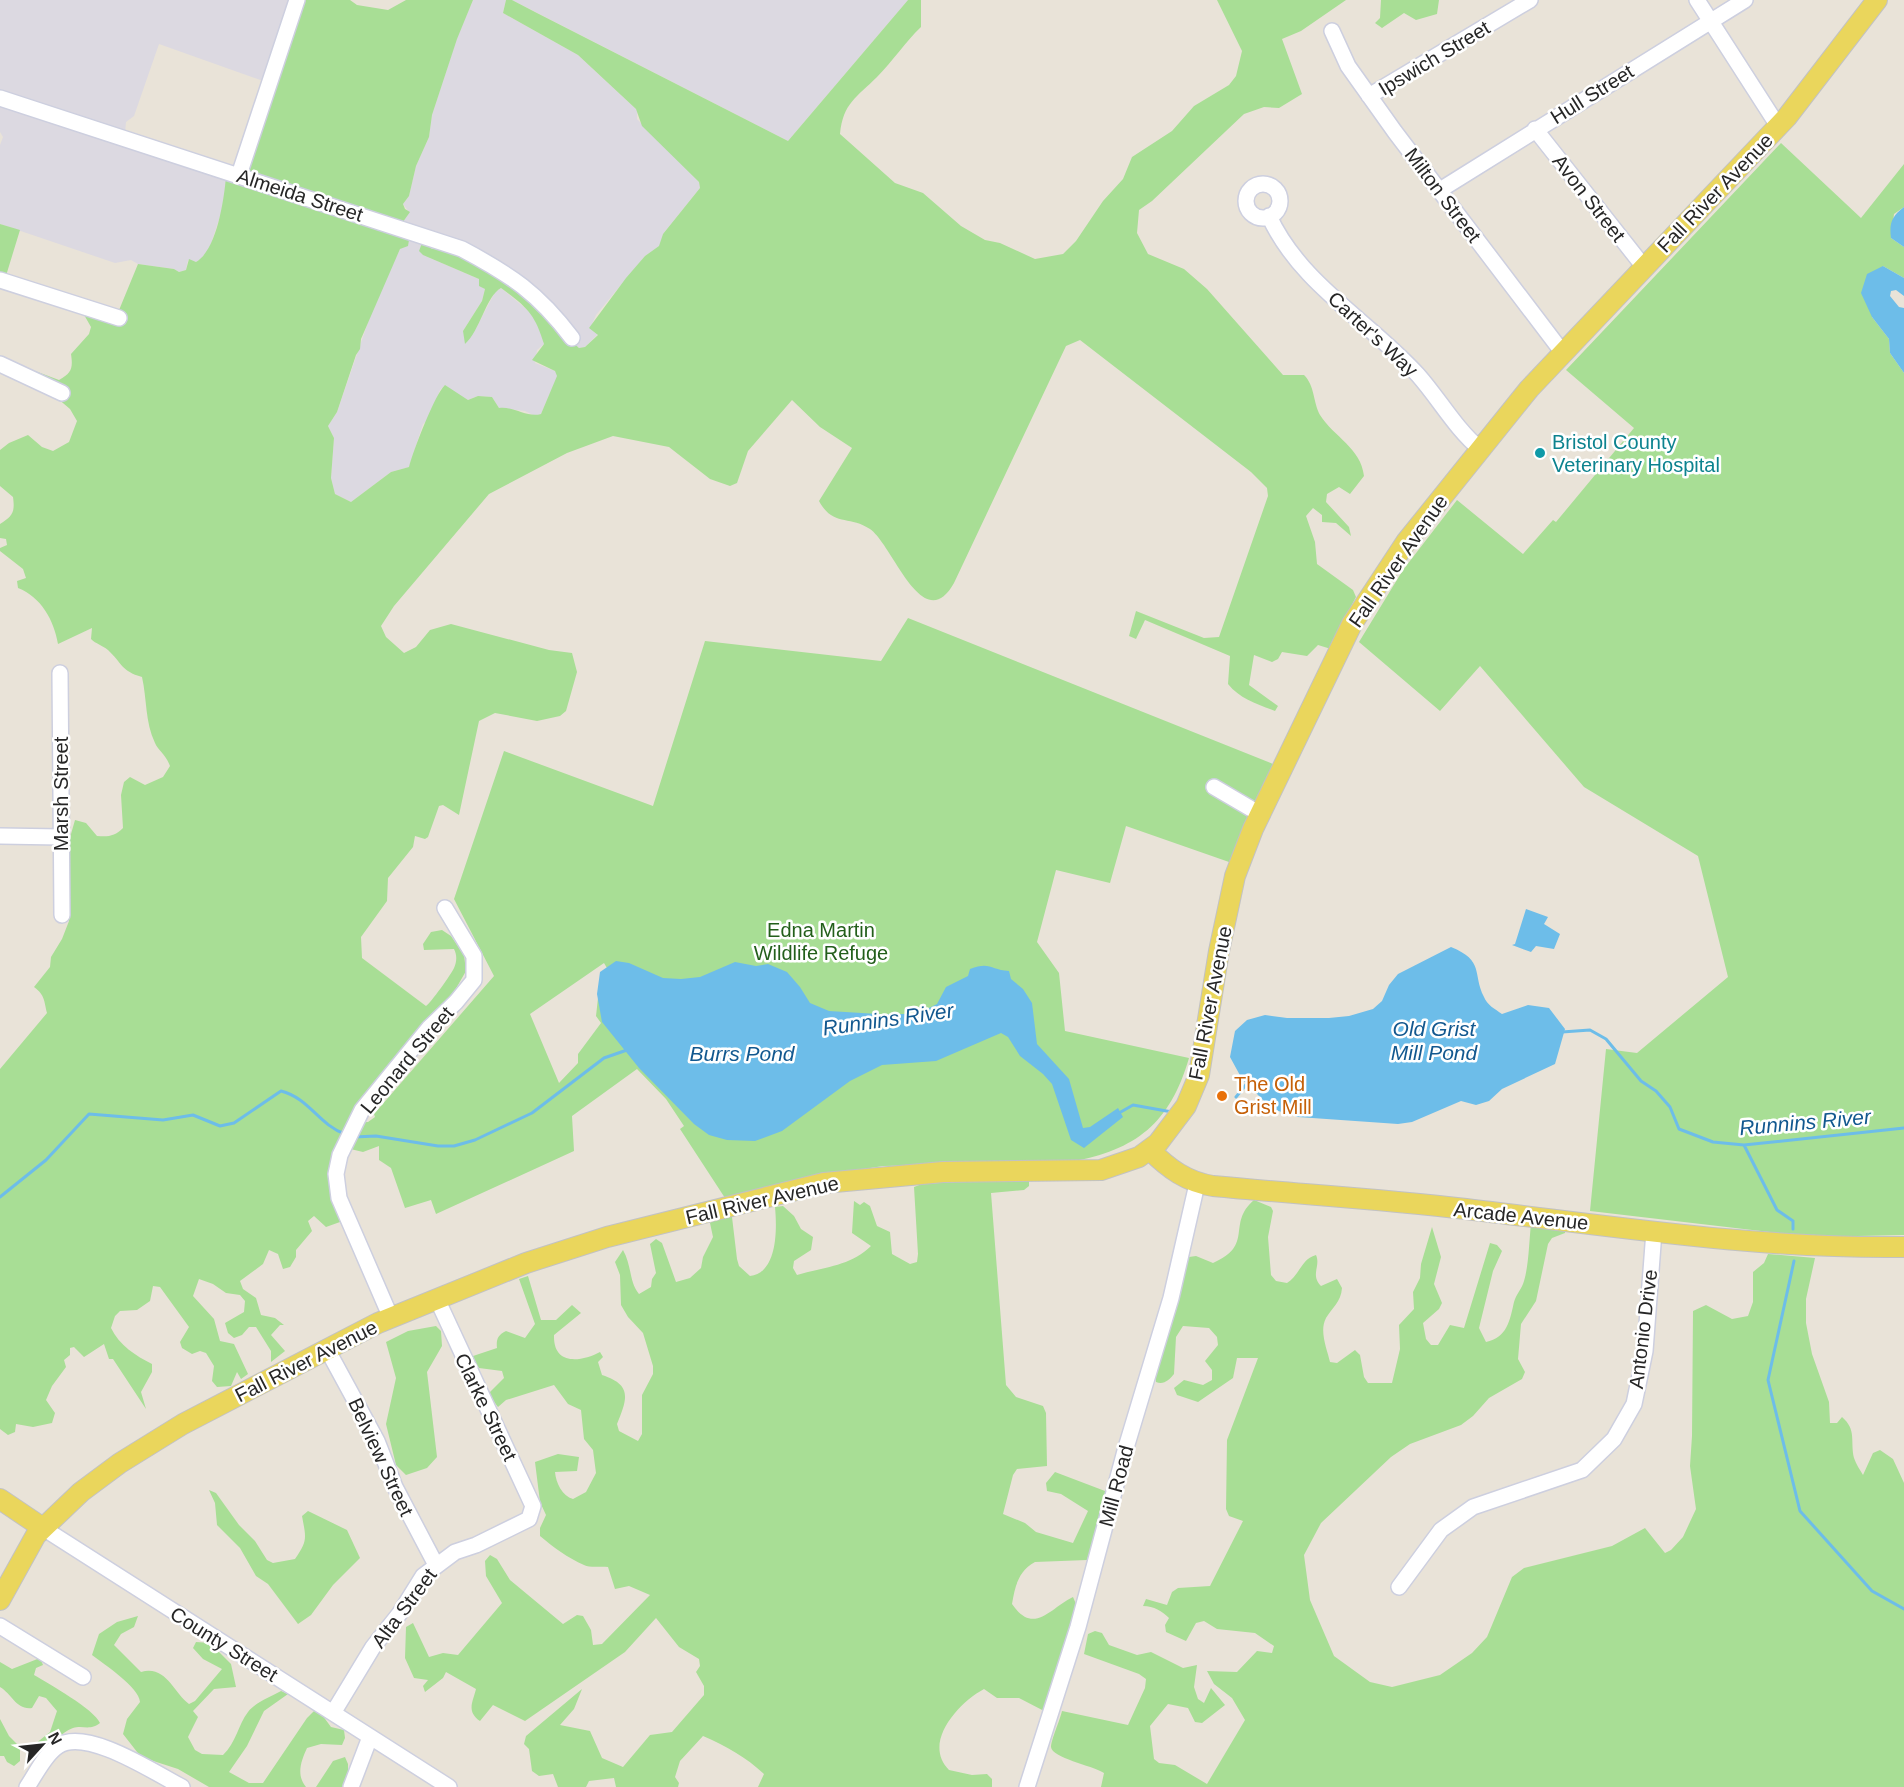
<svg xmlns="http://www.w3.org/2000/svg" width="1904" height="1787" font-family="Helvetica,sans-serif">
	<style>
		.industrial { fill: #dcd9e1 }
		.green { fill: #a8de95; fill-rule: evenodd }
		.water { fill: #6dbde9 }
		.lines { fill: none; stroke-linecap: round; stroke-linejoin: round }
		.stream { stroke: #6dbde9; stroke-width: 3 }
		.minor-casing { stroke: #cdcfdf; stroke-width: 18 }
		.major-casing { stroke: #c2c2c2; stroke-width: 22 }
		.minor { stroke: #fff; stroke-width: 15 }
		.major { stroke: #ead65c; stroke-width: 20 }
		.culture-dot { fill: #0f9aa8; stroke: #fff; stroke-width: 2 }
		.food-dot { fill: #e8710a; stroke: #fff; stroke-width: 2 }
		.labels { text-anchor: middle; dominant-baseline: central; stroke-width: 5; stroke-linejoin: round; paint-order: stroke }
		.street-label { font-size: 20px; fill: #262626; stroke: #fff }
		.culture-label { font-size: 20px; fill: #0d838f; stroke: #fff; text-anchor: start }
		.park-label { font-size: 20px; fill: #235f1b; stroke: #fff }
		.food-label { font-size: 20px; fill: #c56008; stroke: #fff; text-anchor: start }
		.water-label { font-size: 21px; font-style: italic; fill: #12588f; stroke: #fff }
	</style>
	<rect width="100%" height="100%" fill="#e9e3d8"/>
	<path class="industrial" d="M0,0H297L269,83L159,44L134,116L126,122L125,133L229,171L225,201L209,250L202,258L196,262L188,260L186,270L179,272L174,269L138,264L131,260L115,263L0,224V145L3,137L0,132Z
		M473,0H506L503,13L578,55L637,110V119L699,182L700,188L663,234L660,246L645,256L596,315L592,324L598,334L585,347L579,348L572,342L543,302L423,255L479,279L485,289L482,301L463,331L474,332L495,292L501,288L531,313L538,323L544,344L537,350L535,363L555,371L558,375L541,414L535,416L525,411L499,408L492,397L478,396L468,400L444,386L440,390L429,419L423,424L409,467L391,472L351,502L335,494L331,478L334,438L328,426L337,412L375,302L400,249L405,246L392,231L409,212L403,204L409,196L416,166L429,137L432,115L457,38Z
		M512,0H908L788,141Z"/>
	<path class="green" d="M297,0H350L357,5L388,10L406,0H473L457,39L432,115L429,137L416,166L409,196L403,204L405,209L410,212L400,226L409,240L408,246L400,249L361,339L360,349L356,355L337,412L328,426L334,438L331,478L335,494L351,502L391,472L409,467C413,451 435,394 445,385L468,400L478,396L492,397L499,408C514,406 527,418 541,414L557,376L555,371L532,360L544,344C535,314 527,307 501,288C486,296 480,331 465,344L463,331L482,301L485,289L479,286V279L423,255L419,251L422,243L425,242L432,249C450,246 489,267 504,278C532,296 554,326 579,348L585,347L598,335L589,328L626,278L645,256L659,246L663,234L700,188L699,182L642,126L636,109L578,55L503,13L506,0H512L535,12L788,141L908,0H921V27C905,42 893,61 877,77C857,97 843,103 840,134L895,183L923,193L961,226L985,240L1000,243L1035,259L1063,254L1076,241L1103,201L1123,179L1132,157L1172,131L1194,106L1229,85L1236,76L1242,51L1217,0H1346L1301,31L1282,39L1302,94L1279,108L1264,107L1244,114L1152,201L1139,210L1137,233L1148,254L1184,269L1207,289L1283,375H1304C1315,386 1313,402 1320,415C1334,437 1361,448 1364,476L1350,494L1339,487L1327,494L1326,502L1349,527L1351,536L1336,523L1322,522V515L1313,508L1306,516L1315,542L1317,564L1353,590L1356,597L1332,642L1331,649L1318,645L1307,656L1282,652L1278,659L1272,662L1254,655L1249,685L1278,706L1275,711C1257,704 1240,699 1228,684L1230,656L1145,620L1136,639L1129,636L1136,611L1204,638L1219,637L1268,496L1267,488L1251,472L1080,340L1066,346L954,583C923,638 893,545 870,529C849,515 833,527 819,501L852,448L820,427L792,400L748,451L737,483L730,486L710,479L669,447L613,436L567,453L489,494L394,606L381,626L386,637L404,653L416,647L430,630L451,624L549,650L572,653L577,672L566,711L560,716L537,721L495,713L479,721L459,815L443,805L439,806L428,837L425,839L415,836L413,847L388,878L387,901L361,937L362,958L426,1006C430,1004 452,973 454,968C457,961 457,955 454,949L424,950L423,944L431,932L442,930L451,936L464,955L466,971L450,999L353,1123L368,1122L375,1117L374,1114L494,976L454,899L504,751L653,806L705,641L881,661L908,618L1273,764L1229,862L1126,826L1110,883L1056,870L1037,942L1059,973L1065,1031L1189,1058C1170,1123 1137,1150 1070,1162L883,1166L793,1180L725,1198L680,1129L684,1126L666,1099L637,1069L572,1116L574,1151L436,1214L431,1200L405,1208L391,1168L379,1160V1146L363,1152L342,1147L346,1229L344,1230L340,1222L326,1227L314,1216L308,1221L312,1231L296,1250V1257L290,1267L283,1269L278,1254L269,1250L263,1264L240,1281L243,1289L256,1298L261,1315L275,1318L284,1325H280L271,1335L285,1351L271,1362V1351L256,1327H249L242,1335L234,1338L228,1333L225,1323L244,1312L245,1301L240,1295L226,1293L213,1284L199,1279L193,1296L214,1319L220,1341L234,1344L248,1374L241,1379L237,1372L231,1386L217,1387L212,1381L214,1366L206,1353L200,1351L192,1354L182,1348L180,1342L189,1327L160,1287L153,1286L150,1301L137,1310L120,1311L115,1316L111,1328C119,1345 136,1356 152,1364V1372L141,1392L146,1409L113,1359H109L104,1344L84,1357L74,1347L70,1348V1355L64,1360L66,1367L52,1386L46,1400L55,1413L52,1423L33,1427L16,1424L15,1432L8,1435L0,1429V1069L47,1013C44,1001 45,995 34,987L50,967L51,957L62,939L69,921L70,905L63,902L69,841L75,820L86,823L97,836C109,837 115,836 123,828L121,795L124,782L130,777L145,785L163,777L170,766C166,755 158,750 155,743C145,722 147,699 142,677C121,671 122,663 108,650C102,645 96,644 91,639L92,628L58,644C54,620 41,597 18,588L17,581L26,578L23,569L0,551V548L7,545L6,539L0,538V524C13,516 15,512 13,497L0,486V450L9,443L28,435L42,447L53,451L69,442L77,421L70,409L30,375L35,371L59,380C72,373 73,368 71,354L89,334L91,327L83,313C70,309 24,298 18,291L117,315L138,264L174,269L179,272L186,270L189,259L196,262C217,250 224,199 226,177L237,173ZM604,963L607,968L600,980L596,1016L601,1023L578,1054V1063L559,1083L530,1014Z
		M1381,0H1439L1437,14L1416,20L1404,13L1382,28L1375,23L1380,18Z
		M1781,143L1861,218L1904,164V207L1894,214L1891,238L1904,247V278L1883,266L1872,317L1889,339L1890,353L1904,373V1235L1811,1237L1590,1211L1606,1049L1637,1053L1728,977L1698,856L1584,787L1480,666L1440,711L1359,642L1403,570L1457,500L1523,554L1553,520L1556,522L1634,428L1566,370Z
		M0,224L20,230L5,279H0Z
		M1029,1178V1186L1024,1190L991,1193L1006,1385L1016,1397L1043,1406L1046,1413L1047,1466L1017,1469L1013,1475L1003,1514L1025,1523L1036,1532L1073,1543L1088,1511L1061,1494L1047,1491L1046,1483L1055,1472L1105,1491L1107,1498L1087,1560L1035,1562C1018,1571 1015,1587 1012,1604C1034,1636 1050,1608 1073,1597L1076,1604L1046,1712L1019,1698H997L984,1689C958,1703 922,1743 949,1770L972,1775L987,1774L992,1779V1787H758L764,1774C746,1757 726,1746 703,1736L680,1761L675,1777L679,1783L678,1787H616L614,1778L589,1781L586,1787H558L553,1774L539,1776L532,1771L529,1749L524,1744L526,1736L582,1689L574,1709L560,1725L590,1731L602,1758L623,1767L650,1735L672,1732L704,1695V1686L696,1672L700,1666L699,1659L679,1647L656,1618L625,1652L525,1721L493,1705L480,1721C466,1711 473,1702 476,1689L446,1672L443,1678L425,1692L423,1686L428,1680L414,1678L405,1658L406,1627L413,1623L429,1657L443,1653L458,1655L502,1603L486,1576L485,1561L490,1555L497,1559L510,1580L563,1624L577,1615L583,1616L591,1630L593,1645L602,1644L650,1595L629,1586L615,1589L608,1567C600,1566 590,1568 584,1565C568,1558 553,1547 540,1536V1528L546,1515L540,1502L535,1462L558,1454L579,1457L577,1471L555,1472C556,1483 562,1496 573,1499L586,1492L596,1473L593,1450L584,1439L581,1410L568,1404L554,1385L506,1400L498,1407L488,1394L504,1378L502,1371L479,1368L470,1357L497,1348C496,1339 498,1335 506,1331L525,1338L535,1324L519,1279L528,1276L541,1320H556L572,1305L581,1313L554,1335C553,1366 581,1362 600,1352L603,1357L598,1362L602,1375C633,1385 627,1399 617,1424L619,1431L638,1441L642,1434V1395L653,1374V1366L643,1333L628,1317L621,1305L620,1275L615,1262L623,1250C632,1266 629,1282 639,1294L651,1287L652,1279L656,1273L650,1244L656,1239L662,1243L676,1282L690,1278L701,1268L703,1257L713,1237L710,1223L717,1218L732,1217L737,1259L739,1266L750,1276C778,1273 777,1228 775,1207L783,1206L794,1216L801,1229L813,1237L811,1250L794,1261L793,1268L797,1275C824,1267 851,1266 871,1246L852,1233L854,1201L860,1205L864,1202L870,1206L877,1226L890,1232L892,1254L910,1264L917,1262L918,1254L914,1187L922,1184Z
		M1254,1200L1271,1207L1273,1211L1268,1237L1271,1275L1276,1281L1287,1283C1300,1275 1301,1259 1316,1255C1321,1266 1310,1275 1321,1286L1337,1279L1342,1288C1341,1302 1332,1308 1326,1318C1319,1331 1327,1349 1330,1362L1337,1363L1355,1350L1360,1355L1364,1377L1368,1383H1392L1400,1349L1399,1325L1414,1309L1413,1292L1420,1278L1421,1264L1432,1227L1441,1257L1434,1284L1442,1303L1439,1309L1423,1323L1426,1339L1431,1345H1438L1450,1325L1464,1328L1490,1243L1497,1245L1502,1251L1493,1271L1479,1328L1486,1342C1507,1338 1510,1320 1514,1302C1516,1294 1522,1289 1524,1281C1529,1264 1529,1242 1531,1224L1566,1226L1565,1233L1552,1238L1548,1244L1536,1301L1521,1324L1518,1359L1525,1372L1522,1379L1489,1398L1473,1416L1461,1425L1410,1444L1391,1457L1321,1523L1304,1555L1310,1600L1334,1656L1370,1682L1392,1687L1440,1675L1472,1653L1487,1637L1512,1577L1524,1568L1612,1546L1645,1528L1665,1553L1671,1550L1683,1537L1696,1509L1690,1466L1692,1436L1693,1311L1706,1305L1732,1319L1748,1316L1753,1302V1272L1764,1263L1768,1254L1815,1258L1806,1299V1323L1812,1354L1829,1402L1830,1423H1837L1842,1417C1857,1430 1850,1441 1854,1458C1856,1464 1860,1470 1863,1475L1873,1453L1880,1450L1893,1459L1904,1483V1787H1101L1104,1773C1091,1765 1052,1758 1051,1747C1051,1740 1060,1720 1062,1711L1128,1725L1145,1688L1146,1679L1139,1674L1084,1654L1088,1634L1095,1631L1102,1633L1109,1645L1137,1655L1151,1652L1183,1668L1197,1665L1194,1687L1198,1699L1204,1703L1211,1688L1225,1705L1202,1723L1195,1722L1188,1708L1168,1704L1150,1726L1154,1759L1159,1763L1175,1765L1207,1784L1245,1720L1232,1698L1214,1684L1207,1671L1237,1672L1257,1651L1272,1653L1274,1646L1255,1633L1217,1629L1204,1621L1196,1623L1186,1641L1166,1632L1165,1625L1169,1618C1162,1611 1154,1606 1143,1606L1146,1599L1167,1605L1172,1592L1178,1588L1210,1586L1243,1521L1229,1516L1226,1509L1227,1440L1258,1358H1237L1233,1378L1198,1402L1177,1395L1174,1388L1184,1380L1203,1385L1212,1380V1370L1205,1361L1218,1345L1217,1337L1209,1328L1183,1326L1176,1337L1174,1374C1169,1380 1164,1385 1156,1382L1155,1372L1189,1257L1196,1256L1213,1263C1255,1245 1226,1224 1254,1200Z
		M436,1326L441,1331L442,1346L427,1372L437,1457L427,1468L406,1475L396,1465L386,1424L396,1378L386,1342L408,1331Z
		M209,1490L216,1493L239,1525L255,1541L267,1560L273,1563L295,1559C308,1540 306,1538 302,1516L308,1511L347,1530L360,1558L333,1585L311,1615L298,1624L268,1584L256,1576L240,1548L217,1525L215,1503Z
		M138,1616L134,1627L121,1634L114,1645L141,1672C166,1665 173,1692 189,1704L195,1701L222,1669L203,1659L193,1648L196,1642L210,1643L231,1664L236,1687L214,1689L193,1711L198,1717L188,1737L195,1750L202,1754L223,1755C236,1743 238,1725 248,1712C256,1702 270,1697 281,1691L288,1694L264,1711L247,1746L229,1772L249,1783H263L307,1718L317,1708L331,1727L344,1730L345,1738L342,1745L321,1744L307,1748C301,1761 296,1775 306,1787H209L178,1769L141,1757L123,1734L127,1719L140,1702C139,1687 105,1665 92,1655L99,1634L117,1622Z
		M40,1658L43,1665L36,1668L34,1675C49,1684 94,1709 100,1723C90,1731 83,1725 73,1728C58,1733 53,1750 35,1744L50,1732L57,1711L46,1698L39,1696L32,1708C16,1710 12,1694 0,1687V1662L12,1669Z
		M0,1719L9,1736L20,1747V1761L14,1766L7,1762L4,1756H0Z
		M345,1757L348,1764V1787H316L333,1761Z"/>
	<path class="water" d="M1904,207V247L1891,238C1889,223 1892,216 1904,207Z
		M1883,266L1904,278V296L1896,290L1891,291L1890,296L1899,307L1904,308V373L1890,353L1889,339L1872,317L1861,293L1867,274Z
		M1526,909L1548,917L1544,924L1560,934L1554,949L1536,946L1531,952L1512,945L1515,944Z
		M1451,947C1485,961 1472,973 1484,997C1487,1005 1495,1009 1502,1014L1528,1005L1549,1008L1565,1029L1555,1064L1502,1089L1489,1101L1476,1105L1461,1101L1412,1122L1398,1124L1298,1117L1272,1109L1242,1079L1230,1057L1235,1031L1247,1020L1265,1015L1287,1018H1329L1349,1016L1373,1009L1382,1001L1389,985L1398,974Z
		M616,961L629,963L663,978L681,979L700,977L735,962L756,966L768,964L787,972L800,987L810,1003L829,1011L878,1014H917L937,1004L946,987L968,976L970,969C990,961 991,970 1009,971L1011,979L1023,989L1032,1003L1037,1044L1069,1079L1083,1128L1090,1127L1118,1108L1123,1117L1084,1148L1071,1140L1052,1084L1043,1074L1020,1056L1008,1037L1001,1033L936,1061L882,1065L850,1081L782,1131L755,1141L727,1140L709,1135L694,1124L639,1068L602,1022L597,994L600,972Z"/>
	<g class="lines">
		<path class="stream" d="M1562,1032L1590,1030L1606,1039L1641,1081L1656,1091L1670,1107L1679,1129L1713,1142L1744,1145L1904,1128
			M1236,1097L1249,1081
			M1119,1113L1133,1105L1172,1112
			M354,1137L376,1136L438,1146H454L475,1140L532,1113L604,1058L627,1050
			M1744,1145L1777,1210L1793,1221V1229
			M0,1197L46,1160L89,1114L163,1120L193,1115L220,1126L234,1123L281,1091C309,1098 319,1125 345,1134
			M1794,1261L1768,1380L1800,1511L1872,1591L1904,1609"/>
		<g class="minor-casing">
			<path id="minor" d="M1697,0L1778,126
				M1332,31L1348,66L1395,132L1563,353
				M1369,96L1530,0
				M0,98L462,249C511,275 538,293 572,338
				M1535,129L1644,267
				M239,175L297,0
				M1246 201a17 17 0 1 1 34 0a17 17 0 1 1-34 0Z
				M1440,190L1745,0
				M1269,216C1300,284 1369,321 1418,375C1440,400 1455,428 1480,449
				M0,280L119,318
				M0,364L62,393
				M60,673L62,915
				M1214,787L1260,814
				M0,836L61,837
				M391,1318L339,1198L336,1174L340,1155L362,1110L429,1028L456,1002L474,980V956L445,908
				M327,1349L377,1441L395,1487L436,1565
				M43,1528L449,1787
				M1399,1587L1441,1530L1473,1507L1582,1470L1614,1439L1634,1404L1645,1351L1654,1231
				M0,1626L83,1677
				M333,1713L373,1647L400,1613L423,1576L455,1552L476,1545L529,1519L533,1506L437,1299
				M27,1787C36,1774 45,1754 58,1746C86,1727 155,1773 182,1787
				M351,1787L370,1737
				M1027,1787L1078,1627L1125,1451L1171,1298L1197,1184"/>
		</g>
		<g class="major-casing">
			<path id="major" d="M1150,1150C1169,1169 1187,1182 1213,1186C1297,1194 1382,1199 1466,1209C1612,1226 1757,1249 1904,1247
				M0,1499L43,1528
				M0,1600L36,1535L81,1492L120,1463L183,1424L378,1323L526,1263L607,1237L824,1183L943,1172L1101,1170L1139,1157L1158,1143L1186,1106L1199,1075L1219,951L1235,876L1253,829L1352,624L1406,542L1529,389L1787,117L1877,0"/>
		</g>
		<use href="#minor" class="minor"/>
		<use href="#major" class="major"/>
	</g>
	<circle class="culture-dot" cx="1540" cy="453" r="6"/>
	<circle class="food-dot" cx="1222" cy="1096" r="6"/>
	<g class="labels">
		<g class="street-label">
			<text transform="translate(1434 58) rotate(-31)">Ipswich Street</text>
			<text transform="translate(1592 94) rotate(-32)">Hull Street</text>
			<text transform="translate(1715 193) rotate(-46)">Fall River Avenue</text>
			<text transform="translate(300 195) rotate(18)">Almeida Street</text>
			<text transform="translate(1443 195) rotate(53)">Milton Street</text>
			<text transform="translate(1589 198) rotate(52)">Avon Street</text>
			<text transform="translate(1373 334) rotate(43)">Carter's Way</text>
			<text transform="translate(1398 561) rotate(-55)">Fall River Avenue</text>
			<text transform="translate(61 794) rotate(-90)">Marsh Street</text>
			<text transform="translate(1210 1003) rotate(-79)">Fall River Avenue</text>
			<text transform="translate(407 1060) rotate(-50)">Leonard Street</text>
			<text transform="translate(762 1200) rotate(-13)">Fall River Avenue</text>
			<text transform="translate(1521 1216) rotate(6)">Arcade Avenue</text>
			<text transform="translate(1643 1329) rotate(-83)">Antonio Drive</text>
			<text transform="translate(306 1361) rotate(-27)">Fall River Avenue</text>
			<text transform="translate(486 1407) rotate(64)">Clarke Street</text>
			<text transform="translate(381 1457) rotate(65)">Belview Street</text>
			<text transform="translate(1116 1486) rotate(-75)">Mill Road</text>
			<text transform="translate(404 1608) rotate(-53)">Alta Street</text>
			<text transform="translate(224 1644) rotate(32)">County Street</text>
		</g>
		<g class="culture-label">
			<text x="1552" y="442">Bristol County<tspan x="1552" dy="23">Veterinary Hospital</tspan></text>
		</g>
		<g class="park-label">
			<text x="821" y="930">Edna Martin<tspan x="821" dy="23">Wildlife Refuge</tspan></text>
		</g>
		<g class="food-label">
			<text x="1234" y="1084">The Old<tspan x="1234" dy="23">Grist Mill</tspan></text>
		</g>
		<g class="water-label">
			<text transform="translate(888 1019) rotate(-8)">Runnins River</text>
			<text x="1434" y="1028">Old Grist<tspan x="1434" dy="24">Mill Pond</tspan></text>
			<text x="742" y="1053">Burrs Pond</text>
			<text transform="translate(1805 1122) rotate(-5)">Runnins River</text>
		</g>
	</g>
	<g transform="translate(42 1745) rotate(63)" stroke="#ffffff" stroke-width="4.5" paint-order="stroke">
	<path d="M0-4.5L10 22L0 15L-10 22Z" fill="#262626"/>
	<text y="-9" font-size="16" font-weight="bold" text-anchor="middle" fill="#262626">N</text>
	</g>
</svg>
